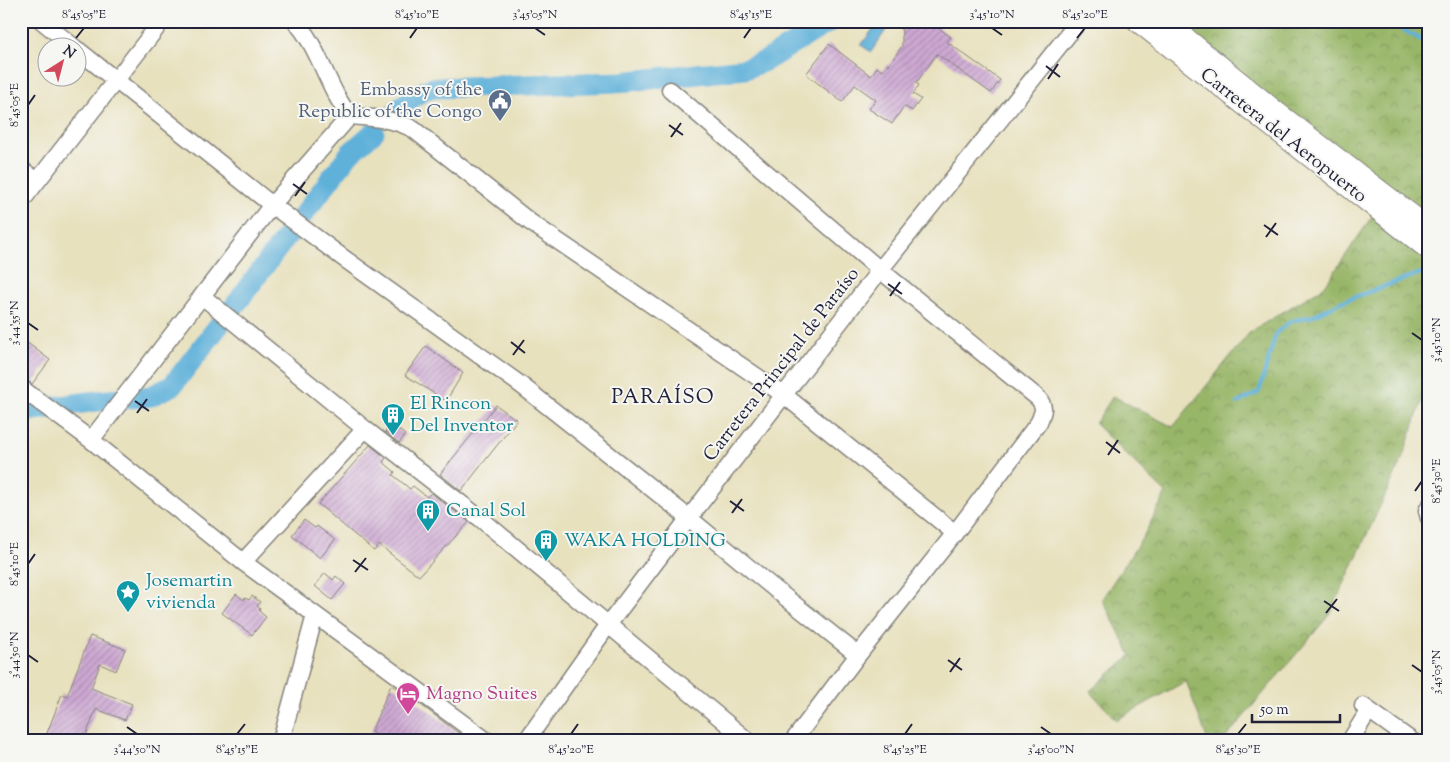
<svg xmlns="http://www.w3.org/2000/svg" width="1450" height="762" font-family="'Sorts Mill Goudy',serif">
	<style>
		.forest { fill: url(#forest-crowns); stroke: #5d6c52 }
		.water { fill: #5fb1da; stroke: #406a8a }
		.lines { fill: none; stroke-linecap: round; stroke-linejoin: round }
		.stream { stroke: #5fb1da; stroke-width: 4 }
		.river { stroke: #5fb1da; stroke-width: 21 }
		.building { fill: url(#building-hatch) }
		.minor-casing { stroke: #85827c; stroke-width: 19 }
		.major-casing { stroke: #85827c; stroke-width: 22 }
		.minor { stroke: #fff; stroke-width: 16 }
		.major { stroke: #fff; stroke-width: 20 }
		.ticks { fill: none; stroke: #22223b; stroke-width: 2 }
		.labels { text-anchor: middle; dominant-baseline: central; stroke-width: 4; stroke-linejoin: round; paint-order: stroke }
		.service-label { font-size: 19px; fill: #4e5e75; stroke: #f6f6f2; text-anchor: end }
		.street-label { font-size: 19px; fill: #22223b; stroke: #f6f6f2 }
		.culture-label { font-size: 19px; fill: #0d838f; stroke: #f6f6f2; text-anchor: start }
		.hotel-label { font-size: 19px; fill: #b23c85; stroke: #f6f6f2; text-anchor: start }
		.quarter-label { font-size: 21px; letter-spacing: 1px; fill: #22223b; stroke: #f6f6f2 }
		.neatline { fill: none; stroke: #22223b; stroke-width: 2 }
		.ticks-label { font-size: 12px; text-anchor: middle; fill: #22223b }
	</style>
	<defs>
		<pattern id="forest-crowns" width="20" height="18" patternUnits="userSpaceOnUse" patternTransform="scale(1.25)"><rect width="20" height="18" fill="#98b668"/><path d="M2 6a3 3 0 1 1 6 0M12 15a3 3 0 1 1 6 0" fill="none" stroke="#7c9457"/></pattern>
		<pattern id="building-hatch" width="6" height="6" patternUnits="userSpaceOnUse" patternTransform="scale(1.25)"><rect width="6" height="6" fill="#cea9d3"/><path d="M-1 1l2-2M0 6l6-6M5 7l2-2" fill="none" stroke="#a789ac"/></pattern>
	</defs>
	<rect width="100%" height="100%" fill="#f6f6f2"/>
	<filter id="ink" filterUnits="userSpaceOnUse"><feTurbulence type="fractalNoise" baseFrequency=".02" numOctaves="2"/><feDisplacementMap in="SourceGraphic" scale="10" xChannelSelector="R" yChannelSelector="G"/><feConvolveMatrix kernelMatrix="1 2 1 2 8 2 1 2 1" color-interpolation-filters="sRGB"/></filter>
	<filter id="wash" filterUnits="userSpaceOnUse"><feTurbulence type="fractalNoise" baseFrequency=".0096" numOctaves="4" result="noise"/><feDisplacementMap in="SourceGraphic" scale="20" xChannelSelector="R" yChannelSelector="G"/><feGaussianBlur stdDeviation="1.12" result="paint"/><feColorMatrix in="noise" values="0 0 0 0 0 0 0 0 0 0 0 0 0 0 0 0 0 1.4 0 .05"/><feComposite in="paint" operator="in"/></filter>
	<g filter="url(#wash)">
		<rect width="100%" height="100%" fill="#e8e1be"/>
		<path class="forest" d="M1141,21H1408L1412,27L1429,29V394L1423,398L1402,459L1330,614L1223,741H1208L1186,681L1116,720L1090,691L1131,655L1102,599L1143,537L1166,493L1095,424L1113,396L1173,427L1250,332L1324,287L1382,202Z"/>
		<path class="water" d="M877,24L886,30L871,52L861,45Z"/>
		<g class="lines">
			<path class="stream" d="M1395,21L1398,27L1429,44
				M1238,403L1259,392L1276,333L1291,321L1310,317L1341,302L1421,273"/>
			<path class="river" d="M397,111C408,101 418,91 434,88L621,82L745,69L765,61L831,21
				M303,215L350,153L374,132
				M233,308L290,232
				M21,412L89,402L151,396L172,386L220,324"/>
		</g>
		<g id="blocks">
			<path class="building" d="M890,21H929L951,37L947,42L1000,80L991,93L937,54L916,83L919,85L913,94L921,99L912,111L904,106L892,124L869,109L876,100L855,85L842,102L806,74L829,44L871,76L877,67L882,71L888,64L889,65L902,46V30Z
				M21,338L50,360L32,384L27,380L21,378Z
				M426,346L463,373L446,401L405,375Z
				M496,405L517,420L461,491L440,474Z
				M392,424L405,435L399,443L385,432Z
				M370,445L386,458L383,462L395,472L393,475L410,489L413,486L427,497L431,493L469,522L419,576L379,545L374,551L318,504Z
				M304,520L315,528L317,526L335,540L320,558L292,535Z
				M325,573L333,580L336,576L345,584L332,600L315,586Z
				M236,594L244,600L245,598L249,600L252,596L260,602L257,606L260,609L259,611L266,617L252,635L222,613Z
				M90,636L125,649L116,671L100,664L91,688L132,704L125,720L96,709L84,741H44L62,694L67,696Z
				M391,685L405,693L461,735L458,741H386L371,732Z"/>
		</g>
	</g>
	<g filter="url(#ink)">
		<use href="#blocks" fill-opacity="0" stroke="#85827c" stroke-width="1"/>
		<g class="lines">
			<g class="minor-casing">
				<path id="minor" d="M42,21L75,48
					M295,21C320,48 327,88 350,116C373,118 392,118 413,129L530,222L784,395L955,533
					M78,50L272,205L342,257L521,385L689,518L770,585L858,655
					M670,90L880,270L1038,398C1046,408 1043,411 1039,422L955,533L858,655L793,741
					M21,169L37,181
					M21,202L162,21
					M202,296L365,429L481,519L748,741
					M21,388L91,440L243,562L487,741
					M91,440L272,205L350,116
					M1429,507L1427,511L1429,518
					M243,562L365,429
					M1363,706L1412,741
					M281,741L315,615
					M526,741L608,625L689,518L880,270L1079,21
					M1350,741L1369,710"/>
			</g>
			<g class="major-casing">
				<path id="major" d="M1137,21L1429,250
					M1165,21L1278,113L1429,228"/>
			</g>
			<use href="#minor" class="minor"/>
			<use href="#major" class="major"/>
		</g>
	</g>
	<path class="ticks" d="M535,28L545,35M992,28L1002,35M76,38L84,28M410,38L417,28M744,38L751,28M1077,38L1085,28M1046,66L1060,77M1048,79L1058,64M28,105L35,95M669,125L683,135M671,137L681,123M293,184L307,194M295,196L305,182M1264,225L1278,235M1266,237L1276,223M888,284L902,294M890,296L900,282M28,323L38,330M1412,333L1422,340M511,342L525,353M513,355L524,340M135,401L149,411M137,413L147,399M1106,442L1120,453M1108,455L1118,440M1415,491L1422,481M730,501L744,511M732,513L742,499M353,560L368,570M28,564L35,554M355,572L366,558M1324,601L1339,611M1326,613L1337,599M28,655L38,662M948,660L962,670M1412,665L1422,672M950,672L960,658M127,727L137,734M1041,727L1051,734M237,734L245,724M571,734L578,724M905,734L912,724M1238,734L1246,724"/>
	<defs>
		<g id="civic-pin" transform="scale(1.25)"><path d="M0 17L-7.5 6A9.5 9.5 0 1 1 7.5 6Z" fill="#5c6f8a" stroke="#f6f6f2"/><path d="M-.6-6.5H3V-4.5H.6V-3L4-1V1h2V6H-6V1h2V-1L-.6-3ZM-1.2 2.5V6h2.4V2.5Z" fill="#fff"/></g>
		<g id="building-pin" transform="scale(1.25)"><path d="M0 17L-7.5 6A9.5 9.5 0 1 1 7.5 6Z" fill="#0f9aa8" stroke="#f6f6f2"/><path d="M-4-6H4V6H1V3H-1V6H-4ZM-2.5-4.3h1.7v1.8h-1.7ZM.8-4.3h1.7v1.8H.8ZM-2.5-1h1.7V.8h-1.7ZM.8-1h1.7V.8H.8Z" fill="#fff"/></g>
		<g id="sight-pin" transform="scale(1.25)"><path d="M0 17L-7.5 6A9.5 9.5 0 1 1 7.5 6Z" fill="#0f9aa8" stroke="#f6f6f2"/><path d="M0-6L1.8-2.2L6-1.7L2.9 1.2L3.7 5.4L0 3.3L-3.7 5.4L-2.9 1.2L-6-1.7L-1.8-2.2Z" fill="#fff"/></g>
		<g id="hotel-pin" transform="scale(1.25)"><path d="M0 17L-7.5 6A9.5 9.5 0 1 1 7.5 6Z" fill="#d1479c" stroke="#f6f6f2"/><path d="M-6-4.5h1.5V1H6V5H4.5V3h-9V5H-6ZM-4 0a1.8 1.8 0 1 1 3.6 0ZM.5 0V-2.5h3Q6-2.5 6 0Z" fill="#fff"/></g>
	</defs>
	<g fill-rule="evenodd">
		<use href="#civic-pin" x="500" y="101"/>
		<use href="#building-pin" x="393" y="415"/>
		<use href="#building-pin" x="428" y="511"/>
		<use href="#building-pin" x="546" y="541"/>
		<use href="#sight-pin" x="128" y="592"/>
		<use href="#hotel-pin" x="408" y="694"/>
	</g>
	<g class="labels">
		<g class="service-label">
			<text x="482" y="90">Embassy of the<tspan x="482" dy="22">Republic of the Congo</tspan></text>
		</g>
		<g class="street-label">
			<text transform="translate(1283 136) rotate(38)">Carretera del Aeropuerto</text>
			<text transform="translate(782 365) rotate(-52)">Carretera Principal de Paraíso</text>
		</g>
		<g class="culture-label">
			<text x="410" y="404">El Rincon<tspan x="410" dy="22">Del Inventor</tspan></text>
			<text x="446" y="511">Canal Sol</text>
			<text x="564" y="541">WAKA HOLDING</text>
			<text x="146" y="581">Josemartin<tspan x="146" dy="22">vivienda</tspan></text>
		</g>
		<g class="hotel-label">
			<text x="426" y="694">Magno Suites</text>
		</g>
		<g class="quarter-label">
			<text x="663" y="398">PARAÍSO</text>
		</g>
	</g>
	<rect width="1450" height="762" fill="none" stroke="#f6f6f2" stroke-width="55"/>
	<g transform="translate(62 62) rotate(36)"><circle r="24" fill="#f6f6f2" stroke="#a1a1a9"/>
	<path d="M0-4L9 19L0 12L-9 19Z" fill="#d1495b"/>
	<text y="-8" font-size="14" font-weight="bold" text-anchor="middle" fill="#22223b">N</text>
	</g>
	<path d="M1252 714v8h88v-8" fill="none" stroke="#22223b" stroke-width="2.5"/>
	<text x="1260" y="714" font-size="15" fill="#22223b" stroke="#f6f6f2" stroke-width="4" paint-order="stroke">50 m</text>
	<rect x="28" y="28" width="1394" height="706" class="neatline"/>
	<g class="ticks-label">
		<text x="84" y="18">8°45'05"E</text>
		<text x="417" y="18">8°45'10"E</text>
		<text x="535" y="18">3°45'05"N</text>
		<text x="751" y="18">8°45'15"E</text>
		<text x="992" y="18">3°45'10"N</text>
		<text x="1085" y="18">8°45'20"E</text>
		<text transform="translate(14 105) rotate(-90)" y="4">8°45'05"E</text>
		<text transform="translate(14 323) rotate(-90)" y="4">3°44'55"N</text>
		<text transform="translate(1436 340) rotate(-90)" y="4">3°45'10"N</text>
		<text transform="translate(1436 481) rotate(-90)" y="4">8°45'30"E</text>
		<text transform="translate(14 564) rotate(-90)" y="4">8°45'10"E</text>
		<text transform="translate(14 655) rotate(-90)" y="4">3°44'50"N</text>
		<text transform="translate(1436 672) rotate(-90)" y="4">3°45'05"N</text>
		<text x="137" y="753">3°44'50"N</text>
		<text x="237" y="753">8°45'15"E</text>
		<text x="571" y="753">8°45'20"E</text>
		<text x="905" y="753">8°45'25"E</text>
		<text x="1051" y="753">3°45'00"N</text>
		<text x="1238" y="753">8°45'30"E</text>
	</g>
</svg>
